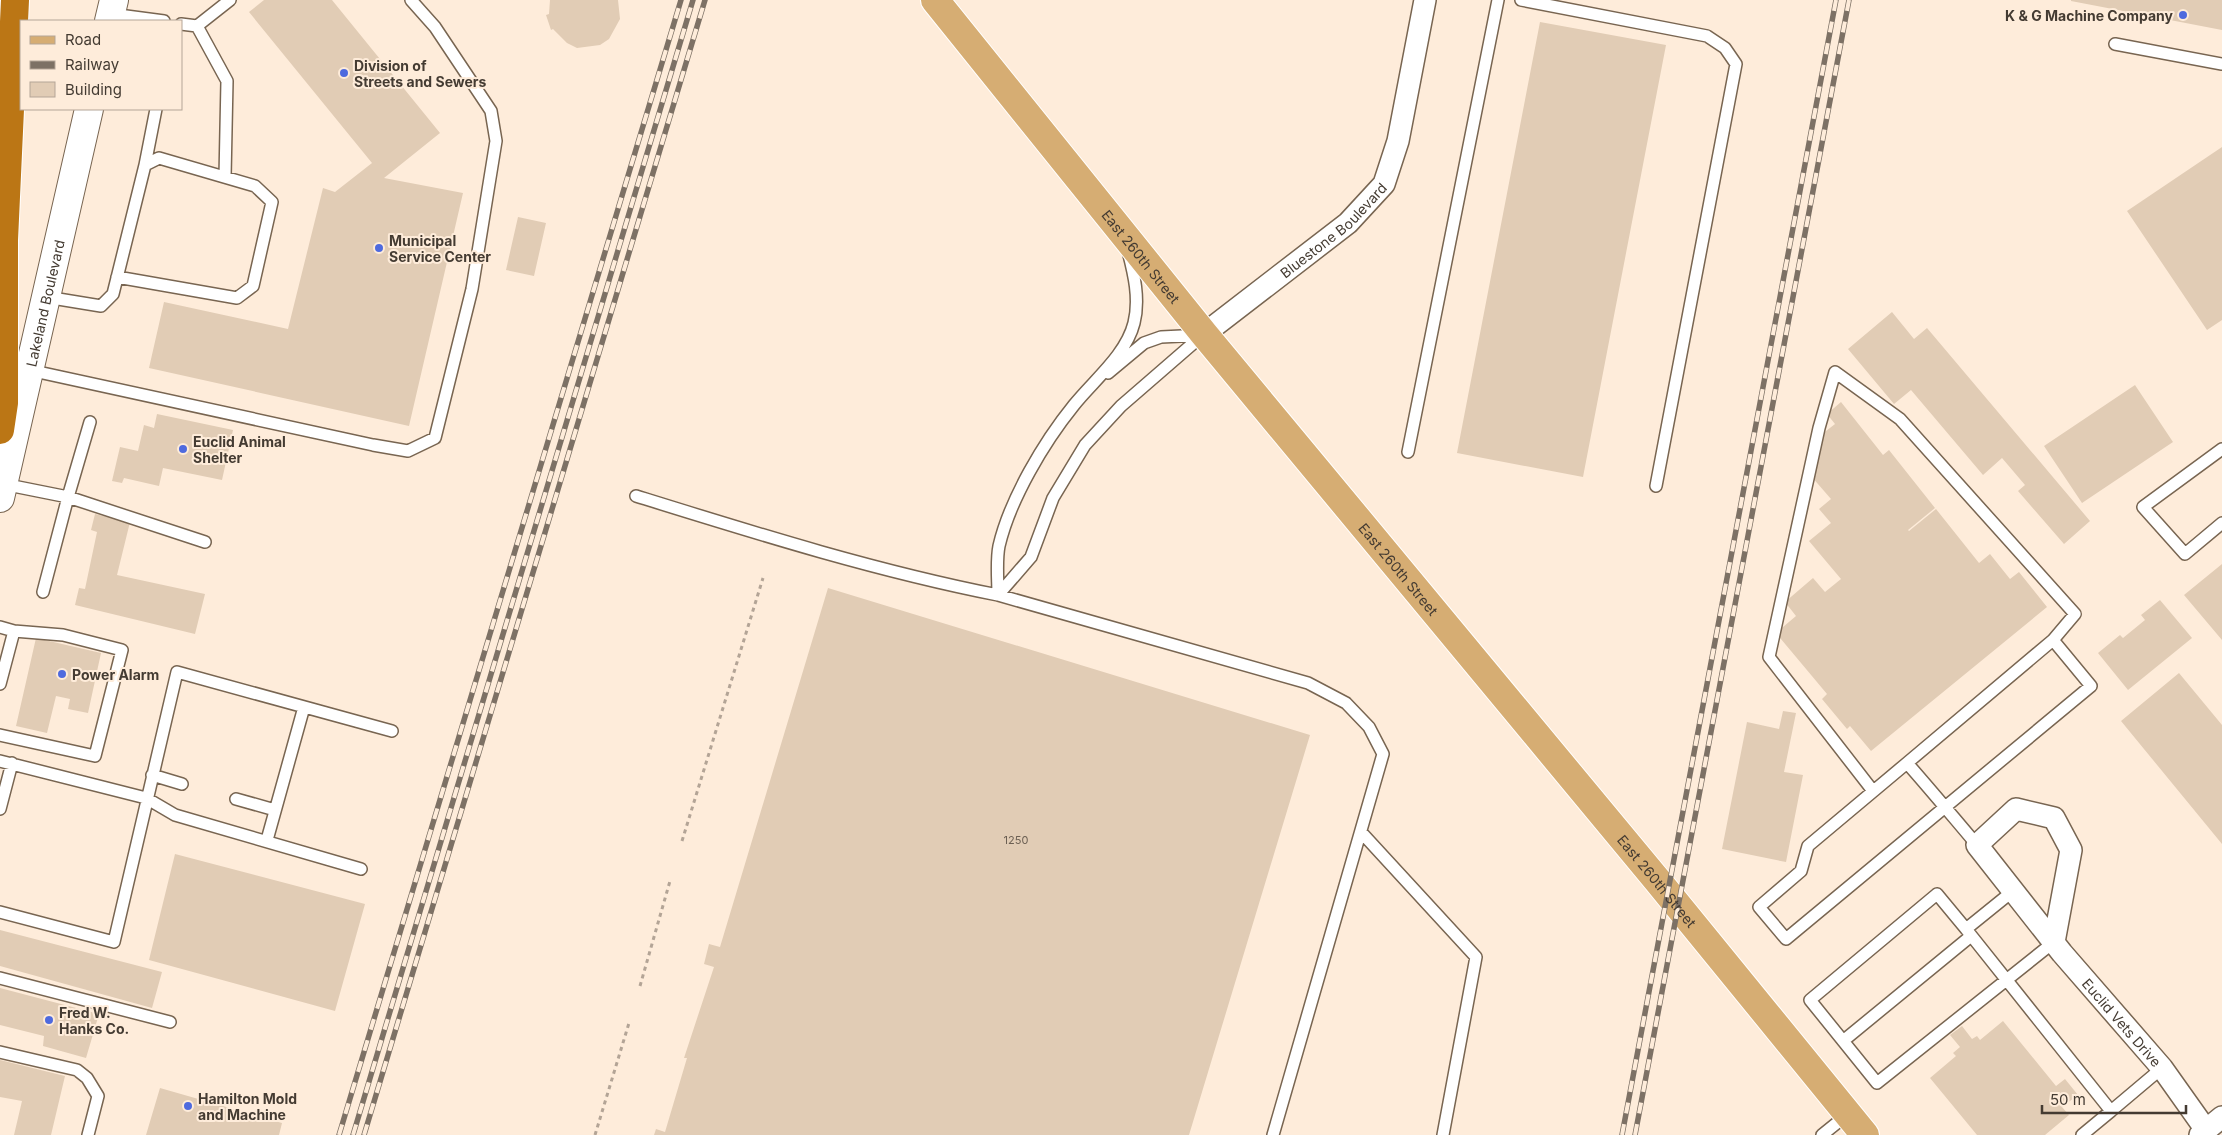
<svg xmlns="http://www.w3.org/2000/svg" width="2222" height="1135" font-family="Inter,sans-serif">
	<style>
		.building { fill: #e1ccb5 }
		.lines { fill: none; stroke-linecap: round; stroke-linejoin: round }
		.service-casing { stroke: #786551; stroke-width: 14 }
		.minor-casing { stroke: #786551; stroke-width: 24 }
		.tertiary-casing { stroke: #786551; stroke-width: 30 }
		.primary-casing { stroke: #fff; stroke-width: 30 }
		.motorway-casing { stroke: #fff; stroke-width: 30 }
		.path { stroke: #b3a496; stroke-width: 3; stroke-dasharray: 4 4; stroke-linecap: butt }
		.service { stroke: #fff; stroke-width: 11 }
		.minor { stroke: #fff; stroke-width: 21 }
		.tertiary { stroke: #fff; stroke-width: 28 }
		.primary { stroke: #d6ad73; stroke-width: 28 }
		.motorway { stroke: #bb7615; stroke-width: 28 }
		.rail-casing { stroke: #7d7165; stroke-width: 5.5 }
		.rail { stroke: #feecda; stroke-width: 4; stroke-dasharray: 11; stroke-linecap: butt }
		.poi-dot { fill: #4e6ade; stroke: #feecda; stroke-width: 2 }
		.labels { text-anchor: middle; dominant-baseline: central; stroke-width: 4; stroke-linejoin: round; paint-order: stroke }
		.number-label { font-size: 11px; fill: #6b5f53 }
		.poi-label { font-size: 14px; font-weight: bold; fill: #443b32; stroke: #feecda; text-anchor: start }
		.street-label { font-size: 14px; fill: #443b32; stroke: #feecda }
	</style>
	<rect width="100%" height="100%" fill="#feecda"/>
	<path class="building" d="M264,0H332L440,133L384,178L463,193L409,426L149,368L164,302L288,329L323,188L335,192L372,163L249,12Z
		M550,0H618L620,19L609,39L600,45L577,48L567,43L553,29L551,30L546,15L549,14Z
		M2071,0H2222V30L2071,1Z
		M1540,22L1666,45L1583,477L1457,453Z
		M2222,147V320L2207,330L2127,211Z
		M518,217L546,223L534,276L506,270Z
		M1892,312L1914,339L1927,328L2090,521L2064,544L2018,491L2025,485L2002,458L1983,475L1911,390L1894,404L1848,349Z
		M2135,385L2173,442L2082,503L2044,446Z
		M1841,402L1883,455L1889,450L1935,508L1908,530L1909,531L1936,509L1979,563L1990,554L2010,579L2019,572L2047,607L1871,751L1850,726L1847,729L1822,699L1827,694L1776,633L1796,616L1785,602L1813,578L1825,592L1841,579L1809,541L1831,523L1819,509L1831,499L1811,476L1821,435L1835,424L1827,414Z
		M157,414L233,430L222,480L163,468L159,486L124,478L122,483L112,481L120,447L138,451L144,425L154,428Z
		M95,514L130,522L117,575L205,594L195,634L75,605L79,588L85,589L97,532L91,530Z
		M2222,564V640L2184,595Z
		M828,588L1310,735L1189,1135H654L656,1129L665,1132L687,1058H684L714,967L704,964L709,944L720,947Z
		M2160,600L2192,638L2128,690L2098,653L2120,635L2123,638L2145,620L2141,615Z
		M36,638L101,653L88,713L68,709L70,699L56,696L47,733L16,726Z
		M2179,673L2222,725V844L2121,721Z
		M1783,711L1796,713L1784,772L1803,775L1786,862L1722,849L1747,722L1779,729Z
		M175,854L365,904L335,1011L149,960Z
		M0,930L162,972L152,1008L0,966Z
		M0,988L99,1014L86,1058L43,1046L44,1036L0,1025Z
		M2003,1021L2056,1086L2065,1079L2078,1095L2062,1107L2069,1115L2045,1135H1977L1930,1078L1956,1056L1953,1053L1960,1047L1950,1035L1962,1026L1972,1039L1977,1036L1980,1040Z
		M0,1060L65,1076L51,1135H14L22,1101L0,1097Z
		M160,1088L282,1123L279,1135H146Z"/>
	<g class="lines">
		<g class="service-casing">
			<path id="service" d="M1521,0L1707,36L1725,48L1736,64L1656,486
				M111,14L164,21
				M181,24L197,26L230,0
				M197,26L227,81L225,177
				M2115,44L2222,64
				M145,165L156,109
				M46,297L101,306L113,294L145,165L159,158L255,186L272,202L253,286L237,298L117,277
				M29,370L373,445L408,451L435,438L472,289L496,141L491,111L435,27L411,0
				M1108,373L1144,343L1161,337L1202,335
				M90,422L68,497L205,542
				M2222,449L2143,507L2185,554L2222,523
				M1408,452L1498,0
				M3,484L68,497L43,592
				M636,496C755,533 876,571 998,595L1308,683L1346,703L1369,727L1383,754L1273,1135
				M998,595C998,580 996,561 999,546C1010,499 1044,442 1074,405C1094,380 1126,355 1134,323C1140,299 1134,274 1128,251
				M998,595L1031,557L1053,498L1085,445L1121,406L1204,334
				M0,627L14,631L63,635L122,650L95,756L0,735
				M0,684L14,631
				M0,761L146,798L175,815L361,869
				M1907,763L2053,640L2091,686L1786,939L1759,907L1801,871L1808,846L1907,763C1931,790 1954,818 1977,845
				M152,775L182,784
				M1873,791L1769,657L1819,428L1835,372L1900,419L2075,614L2053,640
				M236,799L275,810
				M0,809L12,763
				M1361,832L1476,957L1443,1135
				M267,840L304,707
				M2013,891L1966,929L2111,1111L2162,1068
				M0,912L114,942L177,672L392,731
				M1966,929L1937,894L1810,1000L1877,1083L2054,942
				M0,978L170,1022
				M1843,1041L1971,936
				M0,1052L77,1070L87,1078L98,1096L88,1135
				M1822,1135L1848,1114
				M2082,1135L2111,1111"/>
		</g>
		<g class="minor-casing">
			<g id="minor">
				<path id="s1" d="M1204,334L1348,223L1384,184L1398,141L1425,0"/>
				<path id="s2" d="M2054,942L2071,850L2054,818L2016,809L1977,845L2062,953L2162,1068L2206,1130"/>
				<path d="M2200,1135L2222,1117"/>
			</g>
		</g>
		<g class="tertiary-casing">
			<g id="tertiary">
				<path d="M109,21L114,0"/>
				<path id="s3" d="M0,498L89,109"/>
			</g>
		</g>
		<g class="primary-casing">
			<g id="primary">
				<path id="s4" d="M935,0L1204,334L1657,880L1865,1135"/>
			</g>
		</g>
		<g class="motorway-casing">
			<path id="motorway" d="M0,430L4,403V240L15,0"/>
		</g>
		<path class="path" d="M682,841L763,578
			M640,986L670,881
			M595,1135L629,1023"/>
		<use href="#service" class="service"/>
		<use href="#minor" class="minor"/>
		<use href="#tertiary" class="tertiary"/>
		<use href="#primary" class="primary"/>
		<use href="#motorway" class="motorway"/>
		<g class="rail-casing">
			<path id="rail" d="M339,1135L681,0
				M353,1135L693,0
				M364,1135L705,0
				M1622,1135L1836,0
				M1635,1135L1849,0"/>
		</g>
		<use href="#rail" class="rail"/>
	</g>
	<g class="poi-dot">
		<circle cx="2183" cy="15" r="5"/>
		<circle cx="344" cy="73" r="5"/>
		<circle cx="379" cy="248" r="5"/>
		<circle cx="183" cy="449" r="5"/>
		<circle cx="62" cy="674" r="5"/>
		<circle cx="49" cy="1020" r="5"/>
		<circle cx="188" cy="1106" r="5"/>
	</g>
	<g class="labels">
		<g class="number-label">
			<text x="1016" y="840">1250</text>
		</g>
		<g class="poi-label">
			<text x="2173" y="15" text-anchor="end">K &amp; G Machine Company</text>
			<text x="354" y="65">Division of<tspan x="354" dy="16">Streets and Sewers</tspan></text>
			<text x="389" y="240">Municipal<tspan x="389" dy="16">Service Center</tspan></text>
			<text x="193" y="441">Euclid Animal<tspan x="193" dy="16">Shelter</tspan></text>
			<text x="72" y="674">Power Alarm</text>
			<text x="59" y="1012">Fred W.<tspan x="59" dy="16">Hanks Co.</tspan></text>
			<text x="198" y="1098">Hamilton Mold<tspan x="198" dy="16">and Machine</tspan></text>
		</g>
		<g class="street-label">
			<text stroke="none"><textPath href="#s1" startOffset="166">Bluestone Boulevard</textPath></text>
			<text stroke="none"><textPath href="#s4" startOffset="329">East 260th Street</textPath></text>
			<text stroke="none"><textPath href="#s3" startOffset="200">Lakeland Boulevard</textPath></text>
			<text stroke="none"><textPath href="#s4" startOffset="734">East 260th Street</textPath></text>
			<text stroke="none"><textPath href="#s4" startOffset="1139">East 260th Street</textPath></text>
			<text stroke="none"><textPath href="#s2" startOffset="451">Euclid Vets Drive</textPath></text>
		</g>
	</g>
	<rect x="20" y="20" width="162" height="90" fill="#feecda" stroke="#b4a597"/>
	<rect x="30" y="36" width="25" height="8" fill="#d6ad73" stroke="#b4a597"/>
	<text x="65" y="45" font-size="15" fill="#443b32">Road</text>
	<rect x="30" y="61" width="25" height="8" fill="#7d7165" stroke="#b4a597"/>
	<text x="65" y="70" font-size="15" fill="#443b32">Railway</text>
	<rect x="30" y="82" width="25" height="15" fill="#e1ccb5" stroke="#b4a597"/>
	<text x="65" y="95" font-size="15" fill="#443b32">Building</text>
	<path d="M2042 1105v8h144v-8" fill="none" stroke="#443b32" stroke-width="2.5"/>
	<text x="2050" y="1105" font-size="15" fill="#443b32" stroke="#feecda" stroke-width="4" paint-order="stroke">50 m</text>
</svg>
